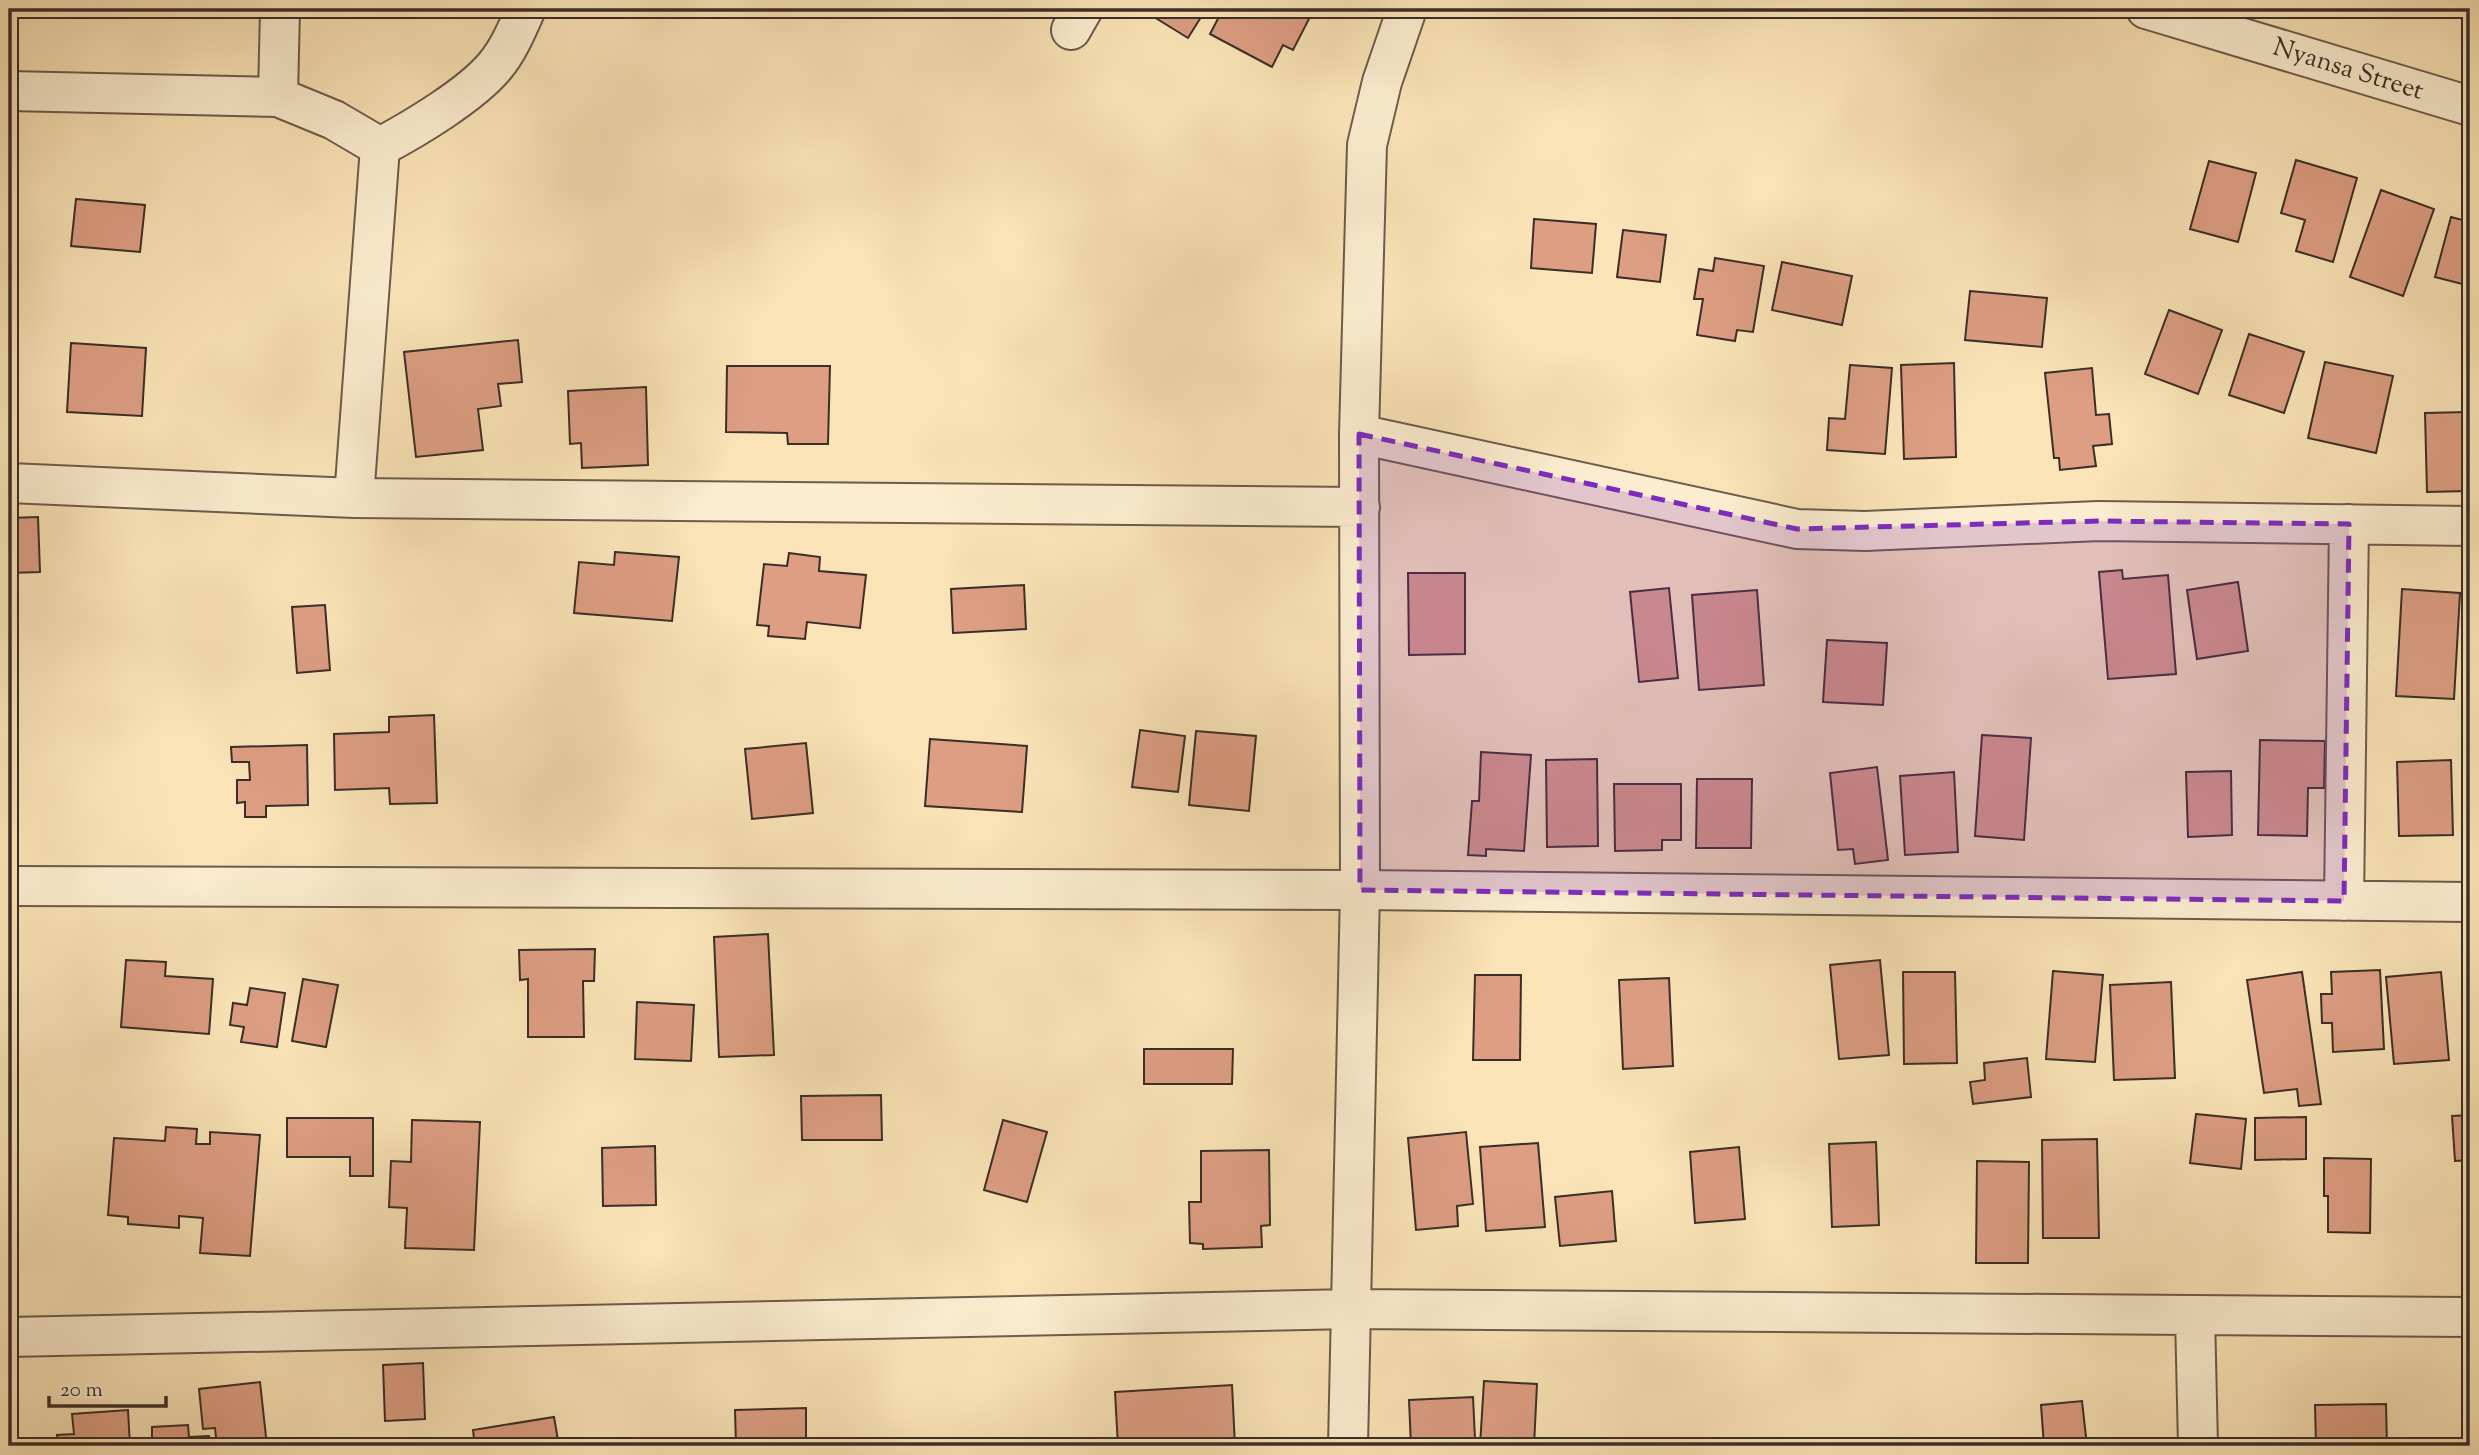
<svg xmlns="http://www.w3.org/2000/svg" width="2479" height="1455" font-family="'Sorts Mill Goudy',serif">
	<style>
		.building { fill: #dd9e83; stroke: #3b2e28; stroke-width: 2 }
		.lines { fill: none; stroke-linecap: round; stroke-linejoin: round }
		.minor-casing { stroke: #6b5c4c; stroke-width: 42 }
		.minor { stroke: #fcedd0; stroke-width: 38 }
		.marked { fill: #7b2cbf; fill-opacity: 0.2; stroke: #7b2cbf; stroke-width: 5; stroke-dasharray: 14 9; stroke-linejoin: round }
		.labels { text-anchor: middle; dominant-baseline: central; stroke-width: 5; stroke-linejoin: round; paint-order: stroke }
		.street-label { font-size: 26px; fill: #3b2e28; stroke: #fcedd0 }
	</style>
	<rect width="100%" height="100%" fill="#fae4b7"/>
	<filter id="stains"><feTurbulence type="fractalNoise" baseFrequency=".00286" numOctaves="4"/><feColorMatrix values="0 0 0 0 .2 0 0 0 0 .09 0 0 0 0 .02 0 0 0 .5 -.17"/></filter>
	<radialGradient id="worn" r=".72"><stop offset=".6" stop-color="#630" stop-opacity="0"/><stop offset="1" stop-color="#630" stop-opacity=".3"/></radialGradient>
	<path class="building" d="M1141,9H1206L1188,38Z
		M1223,9H1299L1311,15L1293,50L1283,45L1272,67L1210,34Z
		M2296,160L2357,178L2333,262L2296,251L2305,220L2281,213Z
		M2209,161L2256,173L2238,242L2190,229Z
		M2381,190L2434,209L2403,296L2350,277Z
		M76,199L145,205L140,252L71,246Z
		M2451,217L2470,222V286L2435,277Z
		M1534,219L1596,224L1592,273L1531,268Z
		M1623,230L1666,235L1660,282L1617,277Z
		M1715,258L1764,266L1753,332L1737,330L1735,341L1697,335L1703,299H1694L1699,269L1713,271Z
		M1782,262L1852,276L1842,325L1772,310Z
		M1970,291L2047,298L2042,347L1965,340Z
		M2169,310L2222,330L2198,394L2145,374Z
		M2249,334L2304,352L2284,413L2229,395Z
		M518,340L522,382L498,384L501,406L478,409L483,450L416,457L404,352Z
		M71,343L146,348L142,416L67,412Z
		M2325,362L2393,376L2376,453L2308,438Z
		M1954,363L1956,457L1904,459L1901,365Z
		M1850,365L1892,368L1885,454L1827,450L1829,418L1845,419Z
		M727,366H830L828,444H788L787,433L726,432Z
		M2092,368L2096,415L2109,414L2112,444L2093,446L2096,466L2060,470L2059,458H2054L2045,373Z
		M646,387L648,465L582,468L581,443L570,444L568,391Z
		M2467,412L2468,491L2427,492L2425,413Z
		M38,517L40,572L9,573V518Z
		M615,552L679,557L672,621L574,613L579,562L614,565Z
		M789,553L820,557L819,571L866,575L860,628L807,622L805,639L768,636L769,626L757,625L764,564L787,566Z
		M2122,570L2123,579L2168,575L2176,674L2108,679L2099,572Z
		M1408,573H1465V654L1409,655Z
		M2238,582L2248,651L2197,659L2187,590Z
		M1024,585L1026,629L953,633L951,589Z
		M1669,588L1678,678L1639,682L1630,592Z
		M2402,589L2460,593L2454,699L2396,696Z
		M1757,590L1764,685L1699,690L1692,595Z
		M325,605L330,670L297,673L292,607Z
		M1827,640L1887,643L1883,705L1823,702Z
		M434,715L437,803L390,804L389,788L335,790L334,734L389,732V717Z
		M1140,730L1185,736L1178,792L1132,787Z
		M1196,731L1256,736L1249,811L1189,805Z
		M1982,735L2031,738L2024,840L1975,836Z
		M930,739L1027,746L1022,812L925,806Z
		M2260,740L2325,741L2324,788H2308L2307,836L2258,835Z
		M806,743L813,813L752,819L745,749Z
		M307,745L308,805L266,806V817H245V802L237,803V780H250L249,762H232L231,747Z
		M1481,752L1531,755L1524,851L1486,849V856L1468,855L1472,801H1479Z
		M1597,759L1598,846L1547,847L1546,760Z
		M2451,760L2453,835L2399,836L2397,762Z
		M1877,767L1888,860L1855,864L1853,849L1838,850L1830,773Z
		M2470,767V826L2464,768Z
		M2231,771L2232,835L2188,837L2186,772Z
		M1954,772L1958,852L1905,855L1900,776Z
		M1697,779H1752L1751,848H1696Z
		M1614,784H1681V840H1662V850L1615,851Z
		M768,934L774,1055L719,1057L714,937Z
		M595,949L594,981H583L584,1037H528V979L520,980L519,950Z
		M126,960L166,962L165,976L213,979L209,1034L121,1027Z
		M1880,960L1889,1055L1839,1059L1830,965Z
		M2380,970L2384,1049L2333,1052L2332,1023H2322L2321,994H2332L2331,972Z
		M2053,971L2103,975L2095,1062L2046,1059Z
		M1903,972H1955L1957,1063L1904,1064Z
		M2302,972L2321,1104L2299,1106L2297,1089L2264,1093L2247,980Z
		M2441,972L2449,1060L2394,1064L2386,977Z
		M1475,975H1521L1520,1060H1473Z
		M1669,978L1673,1066L1623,1069L1619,980Z
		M303,979L338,985L326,1047L292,1041Z
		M2171,982L2175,1078L2114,1080L2110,985Z
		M250,988L285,993L277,1047L241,1042L244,1027L230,1025L233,1003L247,1005Z
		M637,1002L694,1005L691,1061L635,1059Z
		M1144,1049H1233L1232,1084H1144Z
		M2027,1058L2031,1097L1973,1104L1970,1082L1985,1080L1984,1063Z
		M881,1095L882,1140H802L801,1096Z
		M2196,1114L2246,1119L2241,1169L2190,1163Z
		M2470,1115V1160L2455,1161L2452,1116Z
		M2306,1117V1159L2255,1160V1118Z
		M287,1118H373V1176H350V1157H287Z
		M412,1120L480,1122L474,1250L405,1248L407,1208L389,1207L391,1161L411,1162Z
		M1003,1120L1047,1132L1027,1202L984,1190Z
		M166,1127L197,1129L196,1144H210V1132L260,1135L250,1256L200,1253L203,1218L179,1216V1228L128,1224V1217L108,1215L114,1138L165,1141Z
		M1466,1132L1473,1204L1457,1206L1458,1226L1416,1230L1408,1138Z
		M2097,1139L2099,1238H2043L2042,1140Z
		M1876,1142L1879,1225L1832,1227L1829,1144Z
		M1538,1143L1545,1227L1486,1231L1480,1147Z
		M655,1146L656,1205L603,1206L602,1148Z
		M1739,1147L1745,1219L1695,1223L1690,1152Z
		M1269,1150L1270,1225L1261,1226L1262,1247L1203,1249V1244L1190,1243L1189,1202H1201V1151Z
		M2324,1158L2371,1159L2370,1233L2328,1232V1196H2324Z
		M1977,1161L2029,1162L2028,1263H1976Z
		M1612,1191L1616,1241L1560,1246L1555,1197Z
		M423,1363L425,1419L385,1421L383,1365Z
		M1484,1381L1537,1384L1534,1446H1480Z
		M260,1382L267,1446H217L215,1428L203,1429L199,1389Z
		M1232,1385L1235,1446H1118L1115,1392Z
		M1473,1397L1475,1439H1462L1463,1446H1411L1409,1400Z
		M2466,1399H2470V1446H2469Z
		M2082,1401L2087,1446H2044L2041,1405Z
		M2386,1404L2387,1446H2316L2315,1405Z
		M806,1408V1446H736L735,1410Z
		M128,1410L130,1446H58L57,1435L74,1434L72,1414Z
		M554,1417L559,1446H475L473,1430Z
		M188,1425L189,1437L209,1436L210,1446H152V1427Z"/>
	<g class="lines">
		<g class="minor-casing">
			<path id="minor" d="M2146,9L2470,106
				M1071,30L1083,9
				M9,91L278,97L334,120L380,147L354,498
				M278,97L280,9
				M380,147C414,129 471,95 495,66C509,49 517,29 526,9
				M1359,434L1797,529L1865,531L2099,521L2470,526
				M9,483L354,498L1360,507
				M9,886L1360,890L2470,902
				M2344,901L2349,524
				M2195,1315L2198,1446
				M9,1337L1351,1309L2470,1317
				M1348,1446L1360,890L1359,434L1367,145L1382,82L1407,9"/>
		</g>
		<use href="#minor" class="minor"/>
	</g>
	<path class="marked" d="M1359,434L1797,529L2099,521L2349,524L2344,901L1360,890Z"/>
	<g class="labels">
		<g class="street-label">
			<text transform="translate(2348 70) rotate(17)">Nyansa Street</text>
		</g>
	</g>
	<rect width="2479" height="1455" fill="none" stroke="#fae4b7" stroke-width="35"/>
	<rect x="10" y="10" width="2458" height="1434" fill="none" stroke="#3b2e28" stroke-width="3.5"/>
	<rect x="18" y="18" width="2444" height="1420" fill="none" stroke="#3b2e28" stroke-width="2"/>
	<path d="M49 1396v10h117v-10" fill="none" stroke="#3b2e28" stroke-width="3.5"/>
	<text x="60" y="1396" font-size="21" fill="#3b2e28" stroke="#fcedd0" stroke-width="5" paint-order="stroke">20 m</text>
	<rect width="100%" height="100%" filter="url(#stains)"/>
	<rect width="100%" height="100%" fill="url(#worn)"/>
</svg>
